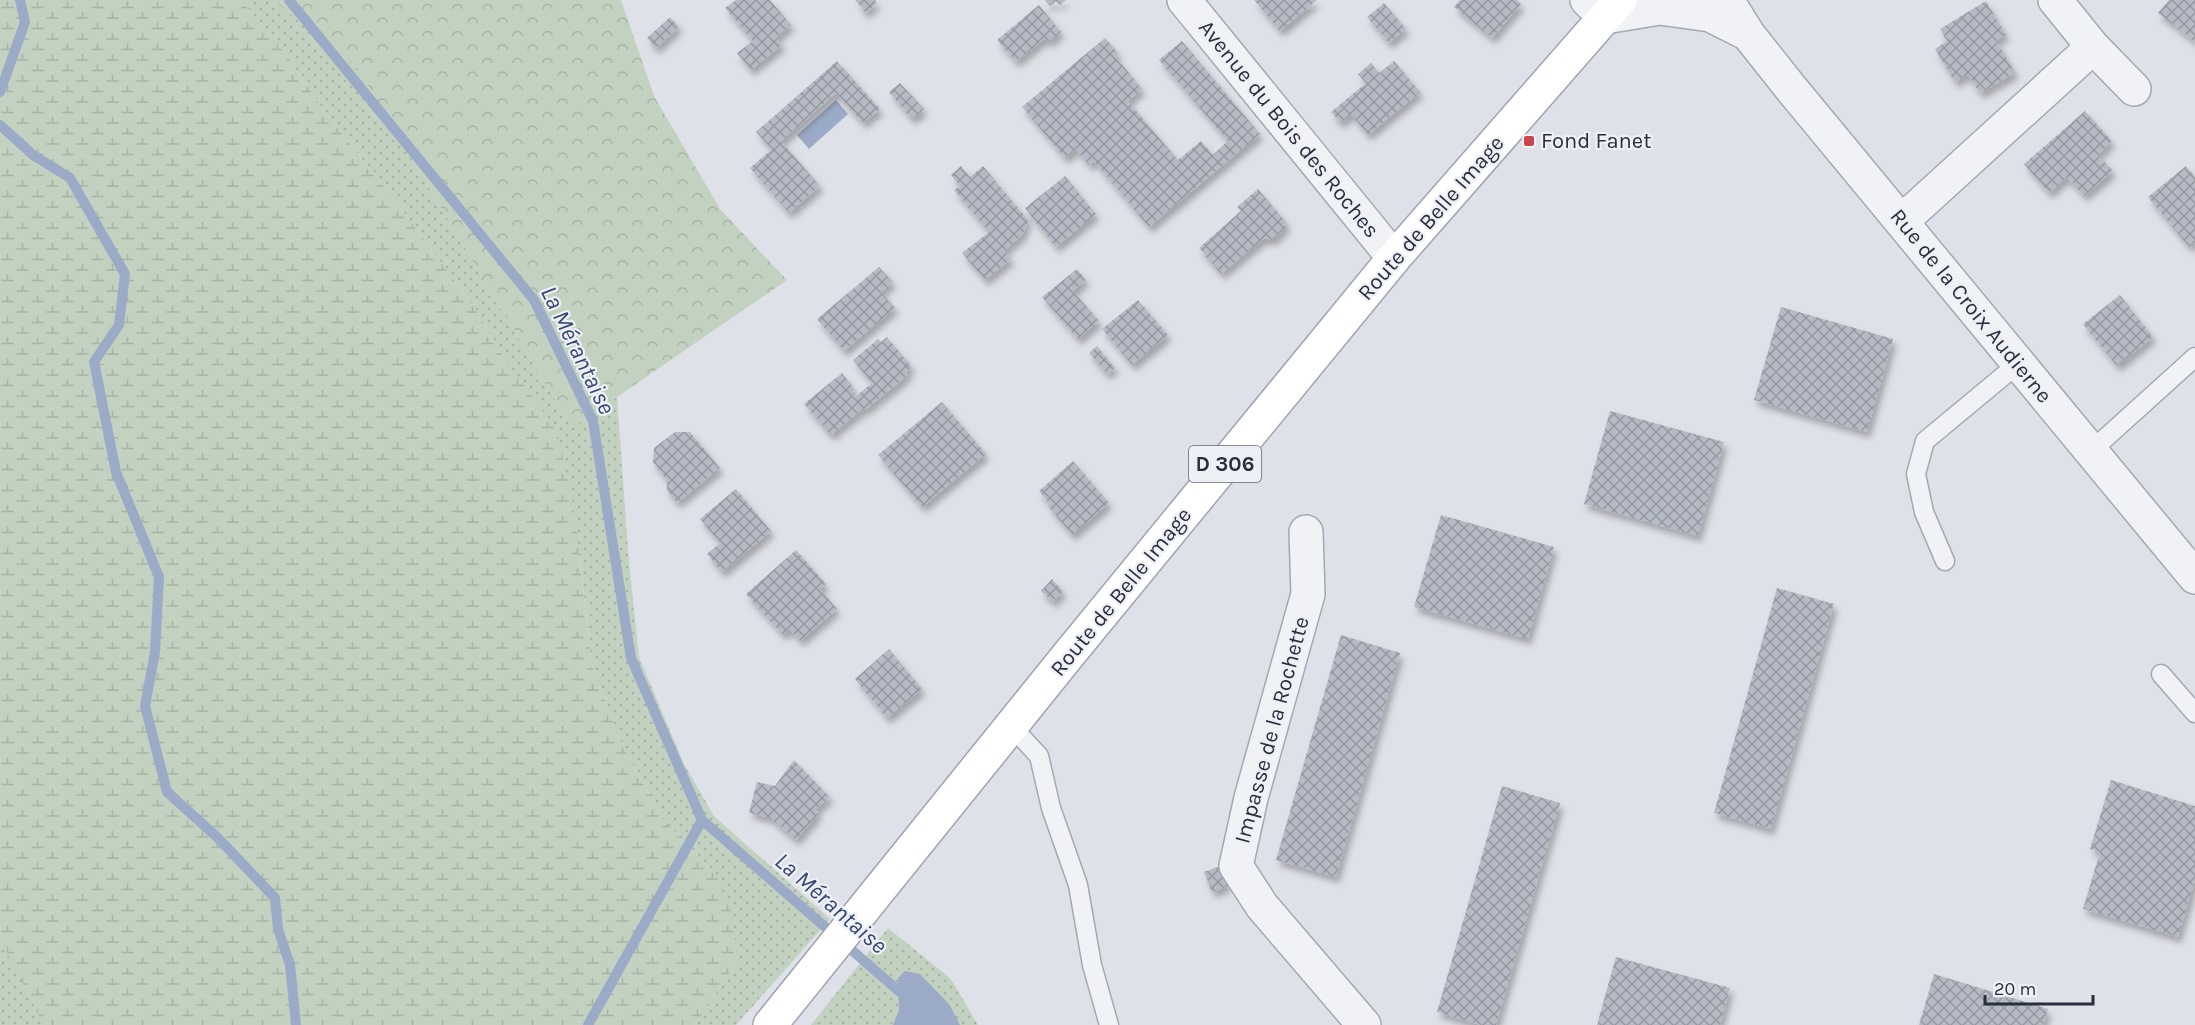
<svg xmlns="http://www.w3.org/2000/svg" width="2195" height="1025" font-family="Karla,sans-serif">
	<style>
		.grass { fill: url(#grass-dots) }
		.forest { fill: url(#forest-crowns) }
		.wetland { fill: url(#wetland-marsh) }
		.water { fill: #9babc7 }
		.lines { fill: none; stroke-linecap: round; stroke-linejoin: round }
		.stream { stroke: #9babc7; stroke-width: 10 }
		.building { fill: url(#building-cross-hatch); filter: url(#shadow) }
		.lane-casing { stroke: #a4a8b2; stroke-width: 21 }
		.street-casing { stroke: #a4a8b2; stroke-width: 36 }
		.primary-casing { stroke: #9ea4b3; stroke-width: 36 }
		.lane { stroke: #f1f2f6; stroke-width: 18 }
		.street { stroke: #f1f2f6; stroke-width: 33 }
		.primary { stroke: #fff; stroke-width: 33 }
		.poi-dot { fill: #c9474c; stroke: #eef0f5; stroke-width: 2 }
		.labels { text-anchor: middle; dominant-baseline: central; stroke-width: 4.5; stroke-linejoin: round; paint-order: stroke }
		.shield { fill: #eef0f5; stroke: #636875; stroke-width: 1.5 }
		.shield-label { font-size: 21px; font-weight: bold; fill: #282e3e }
		.street-label { font-size: 22px; fill: #282e3e; stroke: #eef0f5 }
		.poi-label { font-size: 22px; fill: #282e3e; stroke: #eef0f5; text-anchor: start }
		.water-label { font-size: 24px; font-style: italic; fill: #344871; stroke: #eef0f5 }
	</style>
	<defs>
		<pattern id="grass-dots" width="8" height="8" patternUnits="userSpaceOnUse" patternTransform="scale(1.5)"><rect width="8" height="8" fill="#c2d1c0"/><path d="M2 2h.1M6 6h.1" fill="none" stroke="#a7b4a6" stroke-width="1.8" stroke-linecap="round"/></pattern>
		<pattern id="forest-crowns" width="20" height="18" patternUnits="userSpaceOnUse" patternTransform="scale(1.5)"><rect width="20" height="18" fill="#c2d1c0"/><path d="M2 6a3 3 0 1 1 6 0M12 15a3 3 0 1 1 6 0" fill="none" stroke="#a7b4a6"/></pattern>
		<pattern id="wetland-marsh" width="20" height="14" patternUnits="userSpaceOnUse" patternTransform="scale(1.5)"><rect width="20" height="14" fill="#c2d1c0"/><path d="M1 5h8M5 5V1M11 12h8M15 12V8" fill="none" stroke="#a7b4a6"/></pattern>
		<pattern id="building-cross-hatch" width="8" height="8" patternUnits="userSpaceOnUse" patternTransform="scale(1.5)"><rect width="8" height="8" fill="#b6bac4"/><path d="M0 0l8 8M0 8l8-8" fill="none" stroke="#9498a1"/></pattern>
		<filter id="shadow"><feDropShadow dx="3.5" dy="6" stdDeviation="3" flood-color="#0004"/></filter>
	</defs>
	<rect width="100%" height="100%" fill="#dfe1e8"/>
	<path class="grass" d="M241,0H273L359,70L572,428L617,397L629,564L639,657L684,764L714,816L830,919L736,1025H695L737,962L715,873L663,819L622,745L592,667L580,558L502,355L474,307L396,202L324,111L283,50Z
		M888,928L951,979L978,1025H811Z
		M0,937L45,1025H0Z"/>
	<path class="forest" d="M273,0H621L654,96L720,209L787,280L572,428L359,70Z"/>
	<path class="wetland" d="M0,0H241L283,50L324,111L396,202L474,307L502,355L557,430L574,509L592,667L622,745L663,819L715,873L733,915L737,962L695,1025H44L0,939Z"/>
	<path class="water" d="M836,100L848,114L809,149L797,135Z
		M905,971L920,974L949,1004L960,1025H893L899,1010L898,978Z"/>
	<g class="lines">
		<path class="stream" d="M289,0L534,300L593,421L631,658L702,820L908,999
			M0,92L25,22L20,0
			M0,125L33,155L70,178L125,274L119,325L94,362L116,472L159,577L155,652L145,706L167,792L218,838L275,898L278,929L290,965L296,1025
			M588,1025L702,820"/>
	</g>
	<path class="building" d="M736,0H770L791,25L776,37L782,45L751,70L737,53L753,41L725,8Z
		M855,0H875L877,3L866,13Z
		M1045,0H1066L1060,5L1056,1L1050,6Z
		M1254,0H1317L1280,31Z
		M1460,0H1517L1521,4L1492,38L1454,7Z
		M2169,0H2195V42L2158,13Z
		M1986,1L2006,35L1996,40L2015,73L1980,93L1968,74L1955,82L1935,49L1947,41L1940,29Z
		M1384,3L1406,29L1389,43L1367,17Z
		M1039,5L1061,32L1049,42L1045,38L1016,62L997,40Z
		M670,17L679,27L656,48L647,38Z
		M1105,38L1118,53L1115,56L1142,89L1128,101L1178,160L1201,141L1213,155L1228,141L1159,60L1182,41L1260,134L1149,227L1094,161L1089,165L1076,149L1065,158L1022,107Z
		M837,61L880,109L863,123L836,93L781,141L820,186L789,213L750,168L772,149L756,132Z
		M1394,61L1420,92L1368,135L1351,114L1341,123L1331,112L1366,83L1358,74L1371,63L1379,73Z
		M900,83L924,109L912,119L889,92Z
		M2085,111L2112,141L2098,155L2113,171L2084,196L2067,177L2049,193L2024,164Z
		M961,166L970,177L983,166L1028,220L1023,234L1004,251L1011,259L985,280L962,253L989,232L954,190L960,186L951,175Z
		M2186,166L2195,177V242L2189,247L2148,197Z
		M1065,176L1096,214L1056,247L1025,208Z
		M1258,189L1286,222L1285,228L1272,240L1264,238L1221,274L1199,248L1241,211L1237,207Z
		M879,267L893,282L881,292L895,308L844,351L817,319Z
		M1077,269L1086,280L1073,291L1099,321L1078,339L1042,297Z
		M2120,295L2153,337L2117,366L2083,324Z
		M1138,300L1168,335L1132,365L1102,329Z
		M1781,307L1893,339L1867,432L1754,400Z
		M887,337L912,367L906,372L908,375L865,410L864,408L831,435L804,404L842,373L855,390L851,393L854,398L872,383L853,360L878,339L881,342Z
		M1097,346L1115,368L1107,374L1089,353Z
		M942,402L986,454L922,507L878,455Z
		M1610,411L1724,442L1698,536L1584,504Z
		M675,432H690L720,468L677,503L667,490V480L653,462L654,448Z
		M1073,461L1109,503L1072,535L1048,506L1050,504L1039,491Z
		M736,489L771,531L722,572L707,554L720,543L700,519Z
		M1441,515L1554,547L1528,639L1414,607Z
		M796,550L826,584L820,589L837,609L800,641L790,629L783,635L746,594Z
		M1052,579L1063,591L1053,602L1041,591Z
		M1777,588L1834,604L1771,829L1714,813Z
		M1341,635L1400,653L1336,877L1276,860Z
		M889,649L922,689L887,718L855,679Z
		M794,760L830,797L815,810L819,813L796,840L770,818L749,813L757,782L775,786Z
		M2111,780L2195,806V880L2178,937L2083,909L2100,852L2090,849Z
		M1502,786L1560,803L1496,1025H1481L1437,1012Z
		M1220,866L1228,886L1212,892L1204,872Z
		M1616,957L1730,988L1720,1025H1597Z
		M1934,974L2048,1009L2043,1025H1919Z"/>
	<g class="lines">
		<g class="lane-casing">
			<path id="lane" d="M2090,452L2195,357
				M1945,561L1924,512L1916,474L1925,441L2019,363
				M2161,674L2195,713
				M1011,726L1039,756L1051,808L1078,885L1092,965L1109,1025"/>
		</g>
		<g class="street-casing">
			<path id="street" d="M1184,0L1394,258
				M1587,0L1605,17L1660,8L1710,15L1748,34
				M1727,0L1748,34L1790,87L2195,577
				M2055,0L2093,47L2134,89
				M1902,221L2093,47
				M1306,532L1308,594L1251,798L1236,866L1262,906L1364,1025"/>
		</g>
		<g class="primary-casing">
			<path id="primary" d="M770,1025L1070,653L1394,258L1620,0"/>
		</g>
		<use href="#lane" class="lane"/>
		<use href="#street" class="street"/>
		<use href="#primary" class="primary"/>
	</g>
	<rect class="poi-dot" x="1523" y="135" width="12" height="12" rx="3"/>
	<g class="labels">
		<rect class="shield" x="1189" y="446" width="72" height="36" rx="4.5"/>
		<g class="shield-label">
			<text x="1225" y="464">D 306</text>
		</g>
		<g class="street-label">
			<text transform="translate(1289 129) rotate(51)">Avenue du Bois des Roches</text>
			<text transform="translate(1431 218) rotate(-49)">Route de Belle Image</text>
			<text transform="translate(1971 306) rotate(51)">Rue de la Croix Audierne</text>
			<text transform="translate(1121 592) rotate(-51)">Route de Belle Image</text>
			<text transform="translate(1272 730) rotate(-75)">Impasse de la Rochette</text>
		</g>
		<g class="poi-label">
			<text x="1541" y="141">Fond Fanet</text>
		</g>
		<g class="water-label">
			<text transform="translate(578 350) rotate(64)">La Mérantaise</text>
			<text transform="translate(831 903) rotate(41)">La Mérantaise</text>
		</g>
	</g>
	<path d="M1985 995v9h108v-9" fill="none" stroke="#282e3e" stroke-width="3"/>
	<text x="1994" y="995" font-size="18" fill="#282e3e" stroke="#eef0f5" stroke-width="4.5" paint-order="stroke">20 m</text>
</svg>
